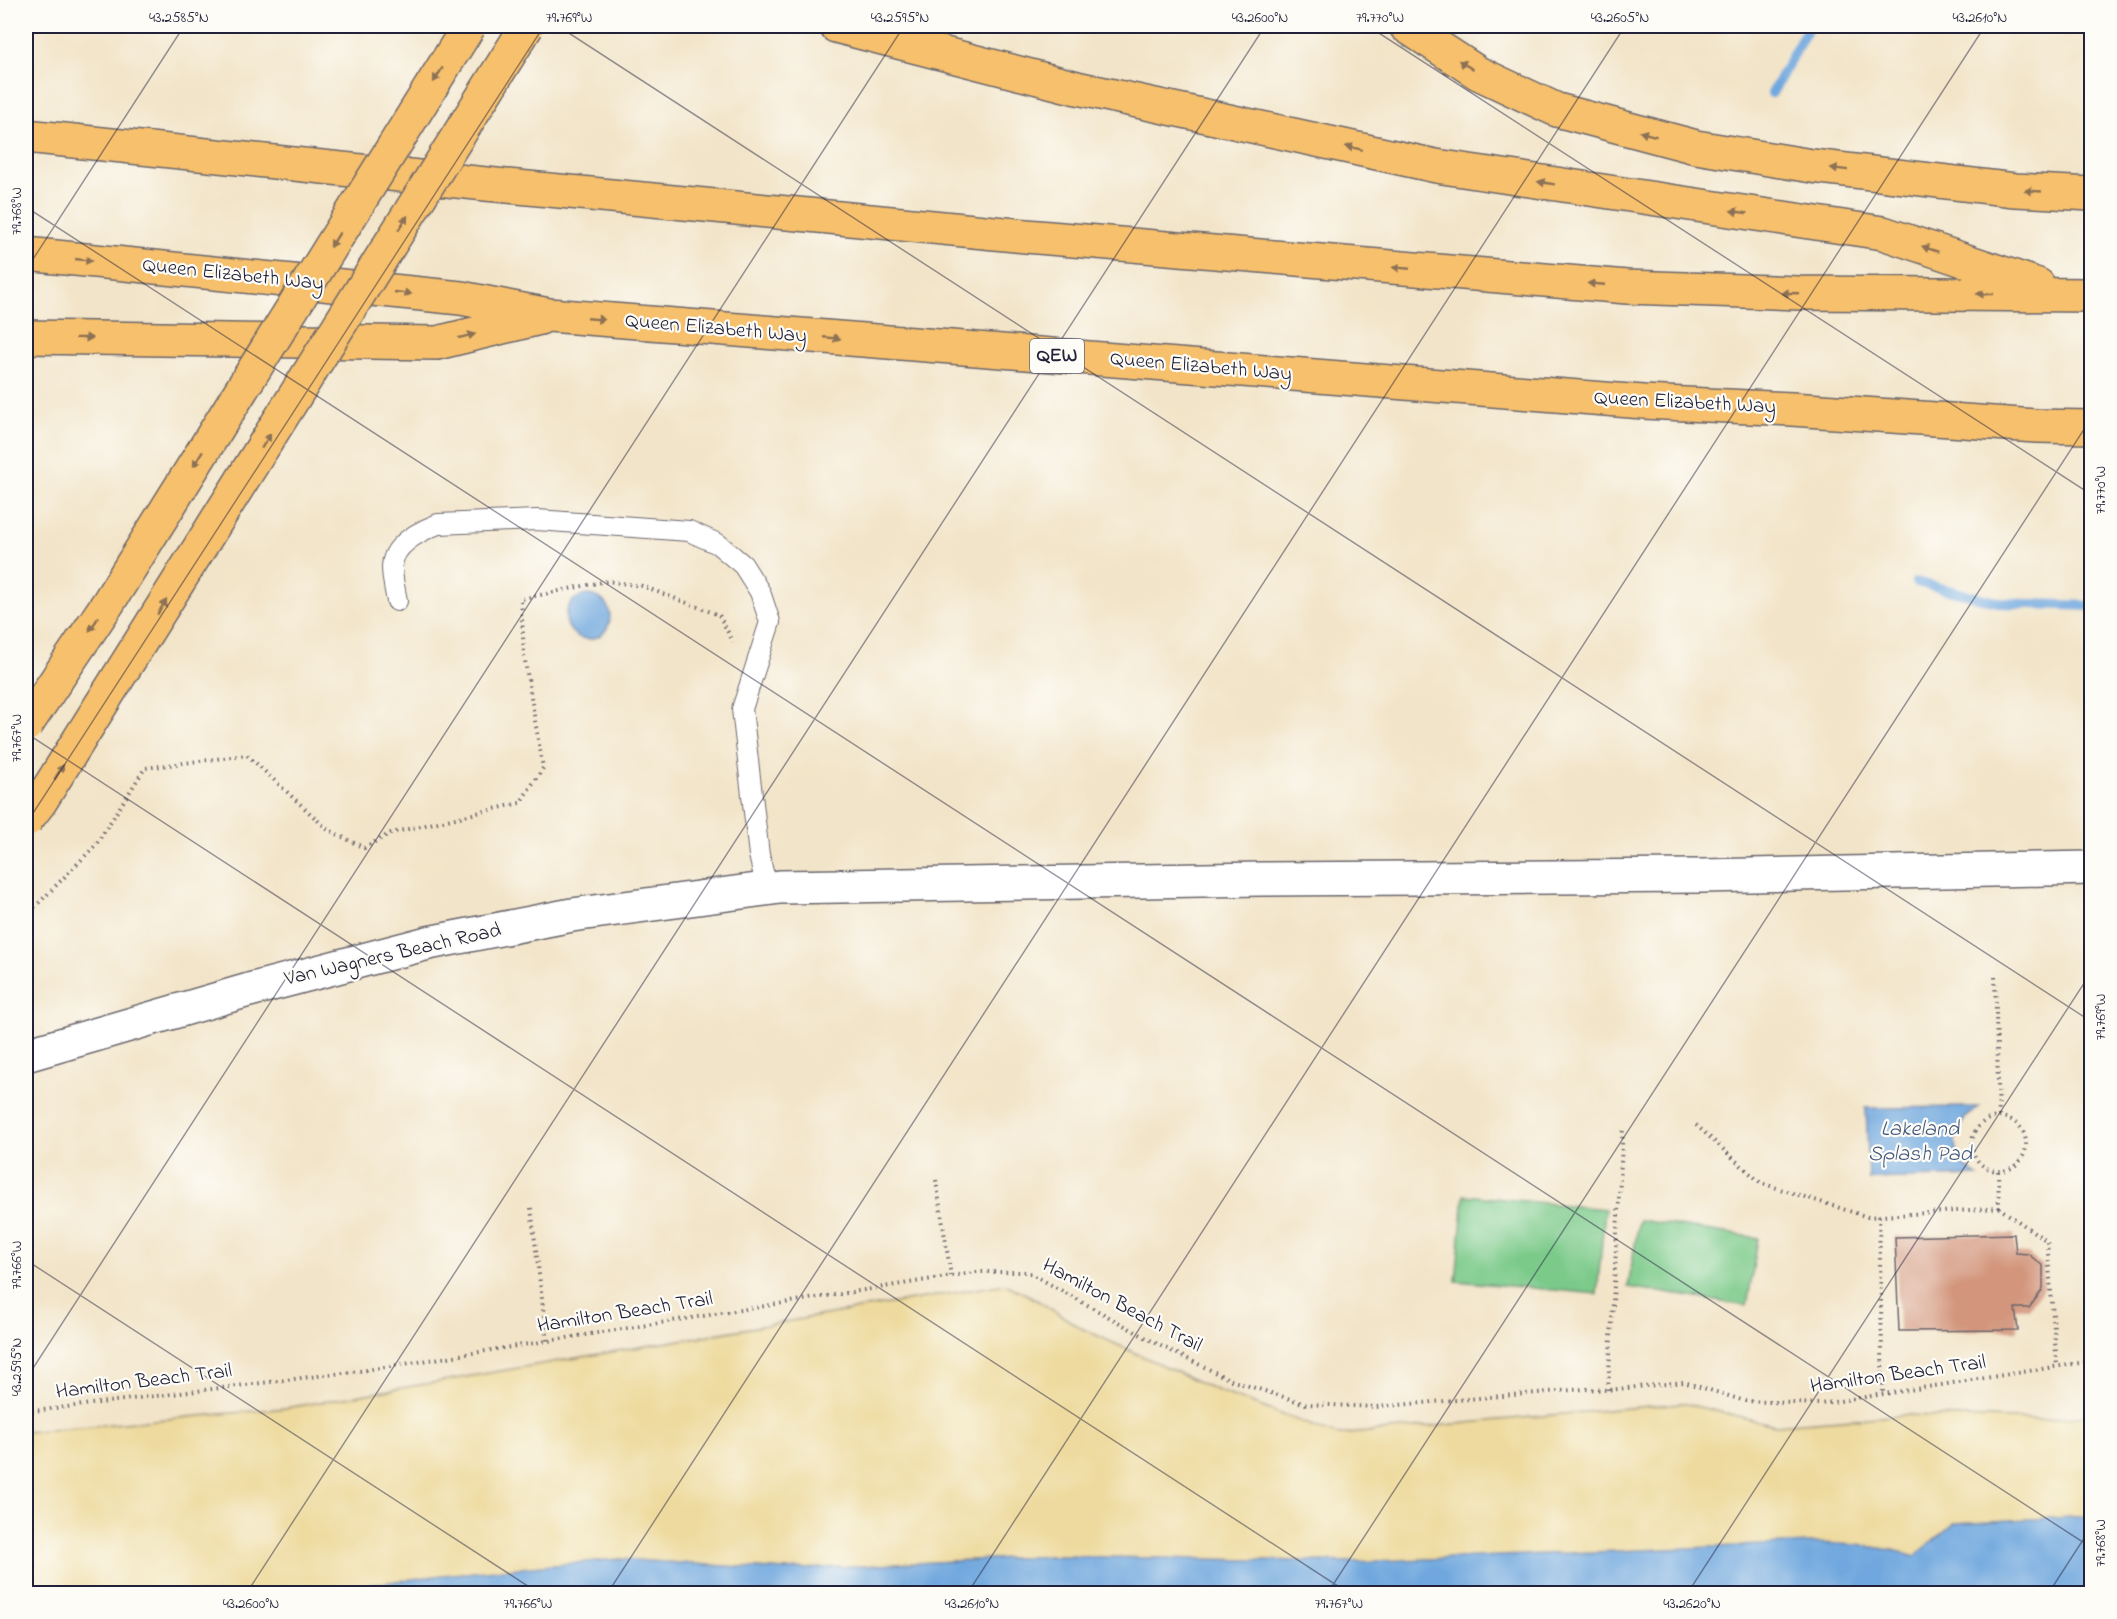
<svg xmlns="http://www.w3.org/2000/svg" width="2117" height="1619" font-family="'Indie Flower',sans-serif">
	<style>
		.green { fill: #7bca8a; stroke: #4e7662; stroke-width: 1.5 }
		.sand { fill: #eeda9e; stroke: #887e6c; stroke-width: 1.5 }
		.water { fill: #6fa7de; stroke: #48648c; stroke-width: 1.5 }
		.lines { fill: none; stroke-linecap: round; stroke-linejoin: round }
		.stream { stroke: #6fa7de; stroke-width: 10 }
		.building { fill: #d3967d }
		.service-casing { stroke: #6b666c; stroke-width: 22 }
		.tertiary-casing { stroke: #6b666c; stroke-width: 36 }
		.motorway-casing { stroke: #6b666c; stroke-width: 36 }
		.path { stroke: #6b666c; stroke-width: 4; stroke-dasharray: 1.5 4.5; stroke-linecap: butt }
		.service { stroke: #fff; stroke-width: 20 }
		.tertiary { stroke: #fff; stroke-width: 33 }
		.motorway { stroke: #f7c06c; stroke-width: 33 }
		.motorway-bridge-casing { stroke: #6b666c; stroke-width: 36; stroke-linecap: butt }
		.motorway-bridge { stroke: #f7c06c; stroke-width: 33 }
		.oneway { fill: #8c7154 }
		.ticks { fill: none; stroke: #22223b; stroke-width: 1.5; stroke-opacity: 0.45 }
		.labels { text-anchor: middle; dominant-baseline: central; stroke-width: 4.5; stroke-linejoin: round; paint-order: stroke }
		.shield { fill: #fdfcf7; stroke: #646373; stroke-width: 1.5 }
		.shield-label { font-size: 20px; font-weight: bold; fill: #22223b }
		.street-label { font-size: 21px; fill: #22223b; stroke: #fdfcf7 }
		.water-label { font-size: 22px; font-style: italic; fill: #41577c; stroke: #fdfcf7 }
		.neatline { fill: none; stroke: #22223b; stroke-width: 2 }
		.ticks-label { font-size: 15px; text-anchor: middle; fill: #22223b }
	</style>
	<rect width="100%" height="100%" fill="#fdfcf7"/>
	<filter id="ink" filterUnits="userSpaceOnUse"><feTurbulence type="fractalNoise" baseFrequency=".0167" numOctaves="2"/><feDisplacementMap in="SourceGraphic" scale="12" xChannelSelector="R" yChannelSelector="G"/><feConvolveMatrix kernelMatrix="1 2 1 2 8 2 1 2 1" color-interpolation-filters="sRGB"/></filter>
	<filter id="wash" filterUnits="userSpaceOnUse"><feTurbulence type="fractalNoise" baseFrequency=".008" numOctaves="4" result="noise"/><feDisplacementMap in="SourceGraphic" scale="24" xChannelSelector="R" yChannelSelector="G"/><feGaussianBlur stdDeviation="1.35" result="paint"/><feColorMatrix in="noise" values="0 0 0 0 0 0 0 0 0 0 0 0 0 0 0 0 0 1.4 0 .05"/><feComposite in="paint" operator="in"/></filter>
	<g filter="url(#wash)">
		<rect width="100%" height="100%" fill="#f2e4c8"/>
		<path class="green" d="M1464,1195L1605,1209L1597,1294L1456,1281Z
			M1639,1220L1758,1238L1747,1306L1628,1287Z"/>
		<path class="sand" d="M1005,1284L1030,1296L1083,1329L1216,1390L1337,1435L1682,1403L1775,1425L1907,1415L2039,1420L2091,1415V1516L1955,1523L1915,1557L1892,1550L1353,1562L1051,1556L785,1570L619,1559L443,1575L305,1594H26V1432L286,1408Z"/>
		<path class="water" d="M566 617a22 22 0 1 1 44 0a22 22 0 1 1-44 0Z
			M1979,1107C1949,1126 1946,1157 1978,1176L1869,1179L1866,1108Z
			M2092,1516L2091,1594L305,1593L443,1575L619,1559L785,1570L1051,1556L1353,1562L1812,1543C1850,1544 1878,1545 1915,1556L1955,1523Z"/>
		<g class="lines">
			<path class="stream" d="M1772,93L1809,26
				M1916,582L2001,603L2092,606"/>
		</g>
		<g id="blocks">
			<path class="building" d="M2014,1234L2016,1253L2028,1254L2043,1266V1289L2029,1308H2015L2018,1330L1899,1331L1895,1237Z"/>
		</g>
	</g>
	<g filter="url(#ink)">
		<use href="#blocks" fill-opacity="0" stroke="#6b666c" stroke-width="1.5"/>
		<g class="lines">
			<g class="service-casing">
				<path id="service" d="M397,601C395,590 392,578 392,567C392,545 420,531 438,524L537,520L689,531L718,544L743,565L760,592L770,622L742,709L759,855L767,889"/>
			</g>
			<g class="tertiary-casing">
				<path id="tertiary" d="M26,1055L249,990L428,943L572,915L780,887L1262,879L1702,876L2092,868"/>
			</g>
			<g class="motorway-casing">
				<path id="motorway" d="M836,26L1077,88L1436,166L1883,233L2038,285
					M1406,26L1478,73L1557,110L1696,147L1812,166L2015,190L2092,194
					M26,136L486,184L1026,236L1627,287L1799,293L2092,295
					M26,254L461,298L549,315L1643,402L1792,409L2036,426L2092,427
					M26,337L437,343L540,318"/>
			</g>
			<path class="path" d="M26,916L95,846L145,768L247,755L327,829L364,848L391,833L520,803L543,768L524,655L521,599L607,581L642,586L719,615L733,642
				M1995,977L1999,1117
				M1972 1144a27 27 0 1 1 54 0a27 27 0 1 1-54 0Z
				M1696,1125L1761,1183L1868,1217L1999,1208L2047,1241L2057,1367
				M1998,1171L1999,1208
				M936,1180L951,1276
				M531,1208L547,1341
				M1879,1216L1883,1394
				M1608,1390L1623,1127
				M26,1412L367,1370L977,1272H1028L1161,1346L1233,1381L1306,1404L1376,1407L1583,1389L1608,1390L1684,1382L1745,1401L1821,1404L2092,1361"/>
			<use href="#service" class="service"/>
			<use href="#tertiary" class="tertiary"/>
			<use href="#motorway" class="motorway"/>
			<g class="motorway-bridge-casing">
				<path id="motorway-bridge" d="M26,725L108,603L469,26
					M26,820L40,802L527,26"/>
			</g>
			<use href="#motorway-bridge" class="motorway-bridge"/>
		</g>
		<defs><path id="oneway-solid" d="M-6-.8H1V-3.2L6.5 0L1 3.2V.8H-6Z" transform="scale(1.5)"/></defs>
		<g class="oneway">
			<use href="#oneway-solid" transform="translate(1466 65) rotate(-147)"/>
			<use href="#oneway-solid" transform="translate(438 75) rotate(122)"/>
			<use href="#oneway-solid" transform="translate(1648 134) rotate(-165)"/>
			<use href="#oneway-solid" transform="translate(1354 148) rotate(-168)"/>
			<use href="#oneway-solid" transform="translate(1839 169) rotate(-173)"/>
			<use href="#oneway-solid" transform="translate(1546 183) rotate(-171)"/>
			<use href="#oneway-solid" transform="translate(2033 191) rotate(-177)"/>
			<use href="#oneway-solid" transform="translate(1739 212) rotate(-171)"/>
			<use href="#oneway-solid" transform="translate(403 223) rotate(-58)"/>
			<use href="#oneway-solid" transform="translate(335 240) rotate(122)"/>
			<use href="#oneway-solid" transform="translate(1930 249) rotate(-161)"/>
			<use href="#oneway-solid" transform="translate(84 260) rotate(6)"/>
			<use href="#oneway-solid" transform="translate(1401 268) rotate(-175)"/>
			<use href="#oneway-solid" transform="translate(1596 284) rotate(-175)"/>
			<use href="#oneway-solid" transform="translate(403 293) rotate(6)"/>
			<use href="#oneway-solid" transform="translate(1790 293) rotate(-178)"/>
			<use href="#oneway-solid" transform="translate(1985 294) rotate(-180)"/>
			<use href="#oneway-solid" transform="translate(596 319) rotate(5)"/>
			<use href="#oneway-solid" transform="translate(467 336) rotate(-14)"/>
			<use href="#oneway-solid" transform="translate(84 338) rotate(1)"/>
			<use href="#oneway-solid" transform="translate(832 338) rotate(5)"/>
			<use href="#oneway-solid" transform="translate(266 441) rotate(-58)"/>
			<use href="#oneway-solid" transform="translate(198 459) rotate(122)"/>
			<use href="#oneway-solid" transform="translate(162 607) rotate(-58)"/>
			<use href="#oneway-solid" transform="translate(94 624) rotate(124)"/>
			<use href="#oneway-solid" transform="translate(59 772) rotate(-58)"/>
		</g>
	</g>
	<path class="ticks" d="M558,26L2092,1022M1368,26L2092,495M26,207L2092,1548M26,270L184,26M26,733L1350,1594M26,824L544,26M26,1260L540,1594M26,1379L904,26M246,1594L1265,26M607,1594L1625,26M967,1594L1985,26M1327,1594L2092,417M1687,1594L2092,971M2048,1594L2092,1526"/>
	<g class="labels">
		<rect class="shield" x="1030" y="339" width="54" height="34" rx="4.5"/>
		<g class="shield-label">
			<text x="1057" y="356">QEW</text>
		</g>
		<g class="street-label">
			<text transform="translate(233 275) rotate(6)">Queen Elizabeth Way</text>
			<text transform="translate(716 329) rotate(5)">Queen Elizabeth Way</text>
			<text transform="translate(1201 367) rotate(5)">Queen Elizabeth Way</text>
			<text transform="translate(1685 403) rotate(3)">Queen Elizabeth Way</text>
			<text transform="translate(393 955) rotate(-13)">Van Wagners Beach Road</text>
			<text transform="translate(1122 1306) rotate(28)">Hamilton Beach Trail</text>
			<text transform="translate(625 1313) rotate(-9)">Hamilton Beach Trail</text>
			<text transform="translate(1898 1375) rotate(-8)">Hamilton Beach Trail</text>
			<text transform="translate(144 1382) rotate(-7)">Hamilton Beach Trail</text>
		</g>
		<g class="water-label">
			<text x="1920" y="1130">Lakeland<tspan x="1920" dy="25">Splash Pad</tspan></text>
		</g>
	</g>
	<rect width="2117" height="1619" fill="none" stroke="#fdfcf7" stroke-width="66"/>
	<rect x="33" y="33" width="2051" height="1553" class="neatline"/>
	<g class="ticks-label">
		<text x="179" y="22">43.2585°N</text>
		<text x="569" y="22">79.769°W</text>
		<text x="900" y="22">43.2595°N</text>
		<text x="1260" y="22">43.2600°N</text>
		<text x="1380" y="22">79.770°W</text>
		<text x="1620" y="22">43.2605°N</text>
		<text x="1980" y="22">43.2610°N</text>
		<text transform="translate(16 211) rotate(-90)" y="5">79.768°W</text>
		<text transform="translate(2100 490) rotate(-90)" y="5">79.770°W</text>
		<text transform="translate(16 738) rotate(-90)" y="5">79.767°W</text>
		<text transform="translate(2100 1017) rotate(-90)" y="5">79.769°W</text>
		<text transform="translate(16 1265) rotate(-90)" y="5">79.766°W</text>
		<text transform="translate(16 1367) rotate(-90)" y="5">43.2595°N</text>
		<text transform="translate(2100 1543) rotate(-90)" y="5">79.768°W</text>
		<text x="251" y="1608">43.2600°N</text>
		<text x="528" y="1608">79.766°W</text>
		<text x="972" y="1608">43.2610°N</text>
		<text x="1339" y="1608">79.767°W</text>
		<text x="1692" y="1608">43.2620°N</text>
	</g>
</svg>
